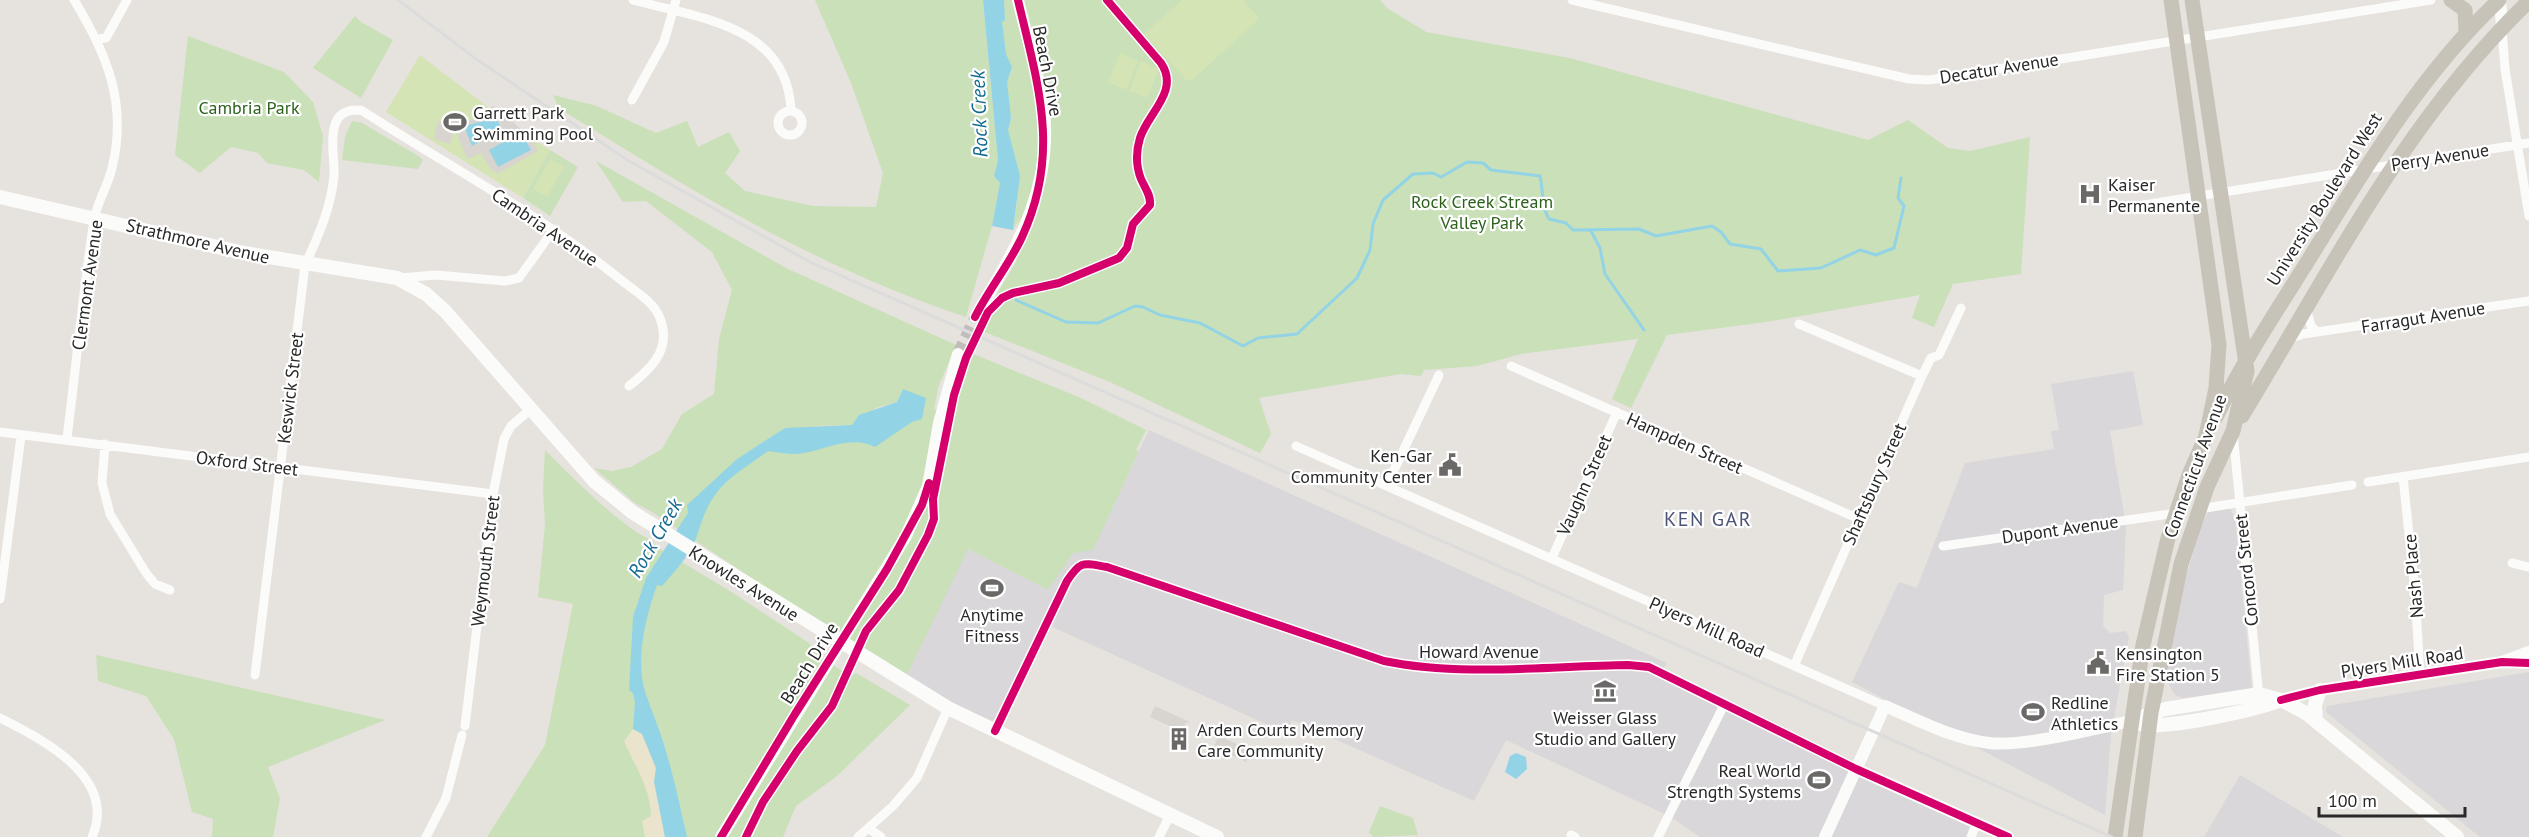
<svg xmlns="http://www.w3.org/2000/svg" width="2529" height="837" font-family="'PT Sans',sans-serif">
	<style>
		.industrial { fill: #d9d7d9 }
		.green { fill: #c9e0b8; fill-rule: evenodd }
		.sand { fill: #eae4cc }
		.pitch { fill: #d4e4b5 }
		.plaza { fill: #d8d4cf }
		.water { fill: #93d3e6 }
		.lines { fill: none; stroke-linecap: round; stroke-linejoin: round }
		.stream { stroke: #93d3e6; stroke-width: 3 }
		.tertiary-tunnel { stroke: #c0bdba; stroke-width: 12; stroke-dasharray: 12 6; stroke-linecap: butt }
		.minor { stroke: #fbfbfa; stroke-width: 9 }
		.tertiary { stroke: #fbfbfa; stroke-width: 12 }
		.secondary { stroke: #fbfbfa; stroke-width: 14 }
		.primary { stroke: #c8c3b8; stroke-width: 15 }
		.rail { stroke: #dddcdd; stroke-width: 3 }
		.cycleway-casing { stroke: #fff; stroke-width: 11 }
		.cycleway { stroke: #d6006c; stroke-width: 8 }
		.labels { text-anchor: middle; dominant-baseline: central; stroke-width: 4.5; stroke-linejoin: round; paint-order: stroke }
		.street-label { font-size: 18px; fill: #282828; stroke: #fff }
		.park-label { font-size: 18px; fill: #2c611c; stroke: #fff }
		.poi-label { font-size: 18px; fill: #282828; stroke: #fff; text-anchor: start }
		.water-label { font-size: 20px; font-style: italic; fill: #136991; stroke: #fff }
		.neighbourhood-label { font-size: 20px; letter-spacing: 1.5px; fill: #4b5476; stroke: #fff }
	</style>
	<rect width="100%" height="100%" fill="#e6e2de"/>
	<path class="industrial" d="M2133,371L2143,425L2110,431L2126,526L2123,590L2104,595L2103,626L2110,633L2126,631L2129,637L2111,734L2105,815L1852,682L1899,582L1917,588L1965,463L2054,449L2051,431L2059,430L2051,384Z
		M1149,430L1667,663L1661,672L1976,824L1971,837H1700L1669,816L1506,740L1474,801L1292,720L1286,733L1046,624L995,731L897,678L968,549L1048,590L1073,542L1093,549Z
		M2230,508L2235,519L2252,690L2183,698L2175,695L2165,678L2179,601L2200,529L2208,512Z
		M2529,672V837H2480L2326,712L2327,706Z
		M2240,775L2343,837H2204Z"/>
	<path class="green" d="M815,0H983L998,160L994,176L1000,183L992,226L966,317C820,269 689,190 559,108L553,95L597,106L656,133L687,121L698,147L729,132L740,151L725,173L745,191L813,206L876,207L883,173L851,83Z
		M988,0H1380L1387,8L1426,32L1570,58L1868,140L1908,120L1948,148L1970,151L2030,137L2021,274L1953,284L1934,327L1912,318L1920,295L1766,322L1667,335L1631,408L1612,399L1638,339L1521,354L1477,366L1424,370L1421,376L1401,374L1259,398L1271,434L1260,453L1110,382L977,329L1017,260L1010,256L1020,217L1013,230L1017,202L1008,130L1010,119Z
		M355,16L361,22L393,40L361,98L313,68Z
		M188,36L284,72L313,102L323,136L319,182L304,170L267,163L258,153L231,147L200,173L175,155Z
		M352,121L362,123L420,157L423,160L418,169L342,160L345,137Z
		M550,150L578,167L550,216L523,198Z
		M596,161L788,269L956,345L938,388L934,410L958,403L966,358L971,353L1081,398L1146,430L1136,450L1139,451L1093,550L1073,553L1048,590L968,549L905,679L652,512L635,503L594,468L612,471L631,467L662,449L682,414L714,394L719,339L732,290L712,252L646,201L623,202ZM903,389L911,393L898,421L802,434L815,426L852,425L876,408L897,402Z
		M545,450C574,479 601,507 635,531C643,537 652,538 657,547L733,593L809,643L817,654L851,677L856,673L910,705L837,776L796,806L783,837H487L545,745L573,604L538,597L545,525L543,489Z
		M96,655L385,720L268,767L280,798L273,837H212L213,819L192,812L174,739L146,696L98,681Z
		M1380,806L1413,818L1418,835L1373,837L1369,832Z"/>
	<path class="sand" d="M633,729L642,734L656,768L655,782L665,837H645L642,821L651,816C650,786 635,767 624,741Z"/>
	<path class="pitch" d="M1182,0H1243L1258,17V20L1191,81L1186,80L1144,34Z
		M1120,53L1138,61L1126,90L1108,82Z
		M420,55L514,127L550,150L523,198L386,112Z
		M1141,61L1159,69L1147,98L1129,91Z
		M550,159L564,167L547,197L533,189Z"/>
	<path class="plaza" d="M494,106L522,130L526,129L538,151L499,173L492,171L481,153L467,159L454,127L450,144L434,139L438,121L449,123L452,118L460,122L488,116L485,110Z
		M1155,706L1190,722L1189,723L1186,722L1182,732L1150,717Z
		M1215,734L1250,750L1246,762L1214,747L1218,737Z"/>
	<path class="water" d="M983,0H1004L1005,20L1002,22L1006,54L1012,67L1007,82L1011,118L1008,130L1020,176L1013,230L992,226L1000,183L994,176L998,160Z
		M497,118L501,130L472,146L464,126Z
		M521,132L531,150L498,167L489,150Z
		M903,389L926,398L922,419L912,422L875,447C848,434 824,452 796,454C787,454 777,452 768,451C751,464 727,477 715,495C704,510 701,525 695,541C688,558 673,573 662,586L657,585C646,616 636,655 644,688C650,708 659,727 665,748C674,777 680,807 687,837H665L654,782L656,768L642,734L633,729L635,702L633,693L629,690L633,617L646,578L688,513L687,505L737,459L785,428L852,425L859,415L897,402Z
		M1516,753L1526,757L1527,769L1516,779L1505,772L1510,756Z"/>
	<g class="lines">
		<path class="stream" d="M1591,231L1600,248L1605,274L1644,330
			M1016,300L1066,322L1098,323L1135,306L1143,307L1160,315L1200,323L1243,346L1258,338L1297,334L1357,278L1370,250L1373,224L1383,200L1413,174L1433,173L1441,177L1467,162L1483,163L1491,170L1540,176C1543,189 1542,209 1549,219L1566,223L1573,230L1639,229L1656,236L1712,226L1721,232L1730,244L1761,249L1778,271L1821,268L1860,250L1876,255L1894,248L1904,206L1898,198L1901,178"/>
		<path class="tertiary-tunnel" d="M958,354L977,314"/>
		<path class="minor" d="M633,0C699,18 787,25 791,110
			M1572,0L1909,79L1929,80L2431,0
			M2502,28L2505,69L2529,216
			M98,39L106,38L127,0
			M632,100L664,42L676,0
			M778 123a12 12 0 1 1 24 0a12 12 0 1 1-24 0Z
			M2137,206L2529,143
			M400,278L436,275L505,281L519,278L554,229
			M2306,308L2311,326L2317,332
			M1799,324L1922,376
			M2288,339L2303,334L2529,301
			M1511,366L1859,519
			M0,432L493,494
			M2233,433L2259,697
			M67,438C76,366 83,292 94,220C97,202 108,186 112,168C128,104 107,54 74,0
			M105,444L102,483L110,514L146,573L155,584L170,590
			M1296,446L1885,706
			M2403,477L2415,591L2420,675
			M2368,482L2529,457
			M1387,485L1439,375
			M2199,509L2352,485
			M1943,546L2177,513
			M1552,558L1617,412
			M2512,563L2529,567
			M0,599L21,436
			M1794,666L1922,376L1931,358L1939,355L1961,308
			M255,675L305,265C318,237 331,208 334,176C335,160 328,130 339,117C345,110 353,110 361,110C448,166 541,215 621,280C635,291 653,301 660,318C672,349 652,368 629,386
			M0,718C43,739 118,778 92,837
			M465,726L493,494L504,439L511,426L532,408
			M995,731L1067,581C1081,560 1083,563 1107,567L1384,661C1461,677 1549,666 1628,665L1649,667L1856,769
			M868,828L881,837
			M1571,835L1575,837
			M426,837L446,798L462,735
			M858,837L893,806L917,778L948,708
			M1159,837L1170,815
			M1658,837L1725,703
			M1971,837L1976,824"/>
		<path class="tertiary" d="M2500,0L2502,26
			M977,314C1017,247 1055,185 1043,103C1037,69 1026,34 1018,0
			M2502,662L2529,652
			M2281,700L2320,690L2443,671L2502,662L2529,663
			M1856,769L2008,837
			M721,837L906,536L928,486L939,423L958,354
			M1825,837L1885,706C1918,720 1953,739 1989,743C2024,747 2094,729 2130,721"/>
		<path class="secondary" d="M0,197L244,253L397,278L426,294L445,311L594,481L632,512L948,708L1217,837
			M2130,721L2165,709L2259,694L2281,700L2306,713L2457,837
			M2316,721L2315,705L2320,690
			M2140,724C2165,730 2256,710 2281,700"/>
		<path class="primary" d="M2451,0L2465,10L2466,32
			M2242,416C2330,272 2406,119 2529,1
			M2216,417C2243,361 2278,309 2311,256C2367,165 2421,74 2499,0
			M2115,837L2143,645L2168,538L2189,475L2206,436L2216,388L2219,345L2171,0
			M2135,837L2151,713L2181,564L2207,487L2233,431L2247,371L2192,0"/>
		<path class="rail" d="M398,0L476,59L629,161L808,261L2112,837"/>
		<g class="cycleway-casing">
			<path id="cycleway" d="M975,317C989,289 1009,265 1022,237C1061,153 1038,85 1018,0
				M2281,700L2320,690L2443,671L2502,662L2529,663
				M995,731L1067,581C1081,560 1083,563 1107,567L1384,661C1461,677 1549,666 1628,665L1649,667L1856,769L2008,837
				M721,837L795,714L887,569L922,505L929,483
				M746,837L763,802L797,751L832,706L866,631L899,590L928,535L934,519L933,499L954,395L966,358L988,312L1002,298L1013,293L1059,283L1119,258L1127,248L1133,224L1150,205C1151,195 1145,188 1141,179C1136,166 1136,151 1140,138C1148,113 1180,91 1161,63L1107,0"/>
		</g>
		<use href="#cycleway" class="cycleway"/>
	</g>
	<defs>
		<g id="stadium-bare" transform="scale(1.8)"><path d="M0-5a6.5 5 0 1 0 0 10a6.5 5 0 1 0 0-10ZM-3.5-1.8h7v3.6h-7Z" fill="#6a6968" stroke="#fff" stroke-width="2.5" paint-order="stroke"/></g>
		<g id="hospital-bare" transform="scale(1.8)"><path d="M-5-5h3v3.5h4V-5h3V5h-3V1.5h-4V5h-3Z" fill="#6a6968" stroke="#fff" stroke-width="2.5" paint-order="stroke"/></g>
		<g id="civic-bare" transform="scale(1.8)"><path d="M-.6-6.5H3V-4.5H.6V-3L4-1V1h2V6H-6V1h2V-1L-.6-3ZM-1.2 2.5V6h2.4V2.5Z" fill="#6a6968" stroke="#fff" stroke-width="2.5" paint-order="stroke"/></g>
		<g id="museum-bare" transform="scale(1.8)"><path d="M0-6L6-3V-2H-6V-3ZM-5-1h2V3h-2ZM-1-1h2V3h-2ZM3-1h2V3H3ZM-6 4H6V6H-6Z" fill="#6a6968" stroke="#fff" stroke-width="2.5" paint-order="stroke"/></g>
		<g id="building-bare" transform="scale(1.8)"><path d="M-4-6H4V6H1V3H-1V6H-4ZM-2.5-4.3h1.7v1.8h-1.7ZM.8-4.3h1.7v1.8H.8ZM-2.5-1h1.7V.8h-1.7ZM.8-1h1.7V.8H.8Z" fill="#6a6968" stroke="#fff" stroke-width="2.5" paint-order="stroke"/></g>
	</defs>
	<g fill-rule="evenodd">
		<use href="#stadium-bare" x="455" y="122"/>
		<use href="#hospital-bare" x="2090" y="194"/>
		<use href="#civic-bare" x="1450" y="465"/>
		<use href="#stadium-bare" x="992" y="588"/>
		<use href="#civic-bare" x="2098" y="663"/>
		<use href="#museum-bare" x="1605" y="691"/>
		<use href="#stadium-bare" x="2033" y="712"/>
		<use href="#building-bare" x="1179" y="739"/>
		<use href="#stadium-bare" x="1819" y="780"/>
	</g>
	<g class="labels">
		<g class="street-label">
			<text transform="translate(1999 68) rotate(-9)">Decatur Avenue</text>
			<text transform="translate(1048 71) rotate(79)">Beach Drive</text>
			<text transform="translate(2440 157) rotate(-9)">Perry Avenue</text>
			<text transform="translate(2324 199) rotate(-58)">University Boulevard West</text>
			<text transform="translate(545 227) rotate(34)">Cambria Avenue</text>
			<text transform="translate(198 241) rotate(13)">Strathmore Avenue</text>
			<text transform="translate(87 285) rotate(-82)">Clermont Avenue</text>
			<text transform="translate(2423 317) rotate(-9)">Farragut Avenue</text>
			<text transform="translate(290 388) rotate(-83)">Keswick Street</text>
			<text transform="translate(1685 443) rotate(24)">Hampden Street</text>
			<text transform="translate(247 463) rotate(7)">Oxford Street</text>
			<text transform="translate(2195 466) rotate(-70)">Connecticut Avenue</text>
			<text transform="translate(1874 484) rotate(-66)">Shaftsbury Street</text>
			<text transform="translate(1584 485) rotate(-66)">Vaughn Street</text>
			<text transform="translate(2060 529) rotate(-8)">Dupont Avenue</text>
			<text transform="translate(485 561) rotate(-83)">Weymouth Street</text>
			<text transform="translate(2246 570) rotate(-96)">Concord Street</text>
			<text transform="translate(2413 576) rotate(-95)">Nash Place</text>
			<text transform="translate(744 583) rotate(32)">Knowles Avenue</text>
			<text transform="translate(1707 627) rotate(24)">Plyers Mill Road</text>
			<text x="1479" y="651">Howard Avenue</text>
			<text transform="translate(2402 662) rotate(-9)">Plyers Mill Road</text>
			<text transform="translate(809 663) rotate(-58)">Beach Drive</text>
		</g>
		<g class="park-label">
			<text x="249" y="107">Cambria Park</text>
			<text x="1482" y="201">Rock Creek Stream<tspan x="1482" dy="21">Valley Park</tspan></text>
		</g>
		<g class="poi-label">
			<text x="473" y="112">Garrett Park<tspan x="473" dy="21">Swimming Pool</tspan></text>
			<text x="2108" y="184">Kaiser<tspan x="2108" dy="21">Permanente</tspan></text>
			<text x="1432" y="455" text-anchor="end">Ken-Gar<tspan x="1432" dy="21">Community Center</tspan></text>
			<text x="992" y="614" text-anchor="middle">Anytime<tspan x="992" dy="21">Fitness</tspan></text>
			<text x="2116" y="653">Kensington<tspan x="2116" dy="21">Fire Station 5</tspan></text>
			<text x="2051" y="702">Redline<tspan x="2051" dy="21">Athletics</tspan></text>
			<text x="1605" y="717" text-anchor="middle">Weisser Glass<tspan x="1605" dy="21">Studio and Gallery</tspan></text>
			<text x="1197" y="729">Arden Courts Memory<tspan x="1197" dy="21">Care Community</tspan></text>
			<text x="1801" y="770" text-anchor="end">Real World<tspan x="1801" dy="21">Strength Systems</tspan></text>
		</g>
		<g class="water-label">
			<text transform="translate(979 114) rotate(-92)">Rock Creek</text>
			<text transform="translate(655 538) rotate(-60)">Rock Creek</text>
		</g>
		<g class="neighbourhood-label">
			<text x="1708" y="519">KEN GAR</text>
		</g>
	</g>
	<path d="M2319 807v9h146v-9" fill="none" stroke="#282828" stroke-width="3"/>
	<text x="2328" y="807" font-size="18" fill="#282828" stroke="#ffffff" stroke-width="4.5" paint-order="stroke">100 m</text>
</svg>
